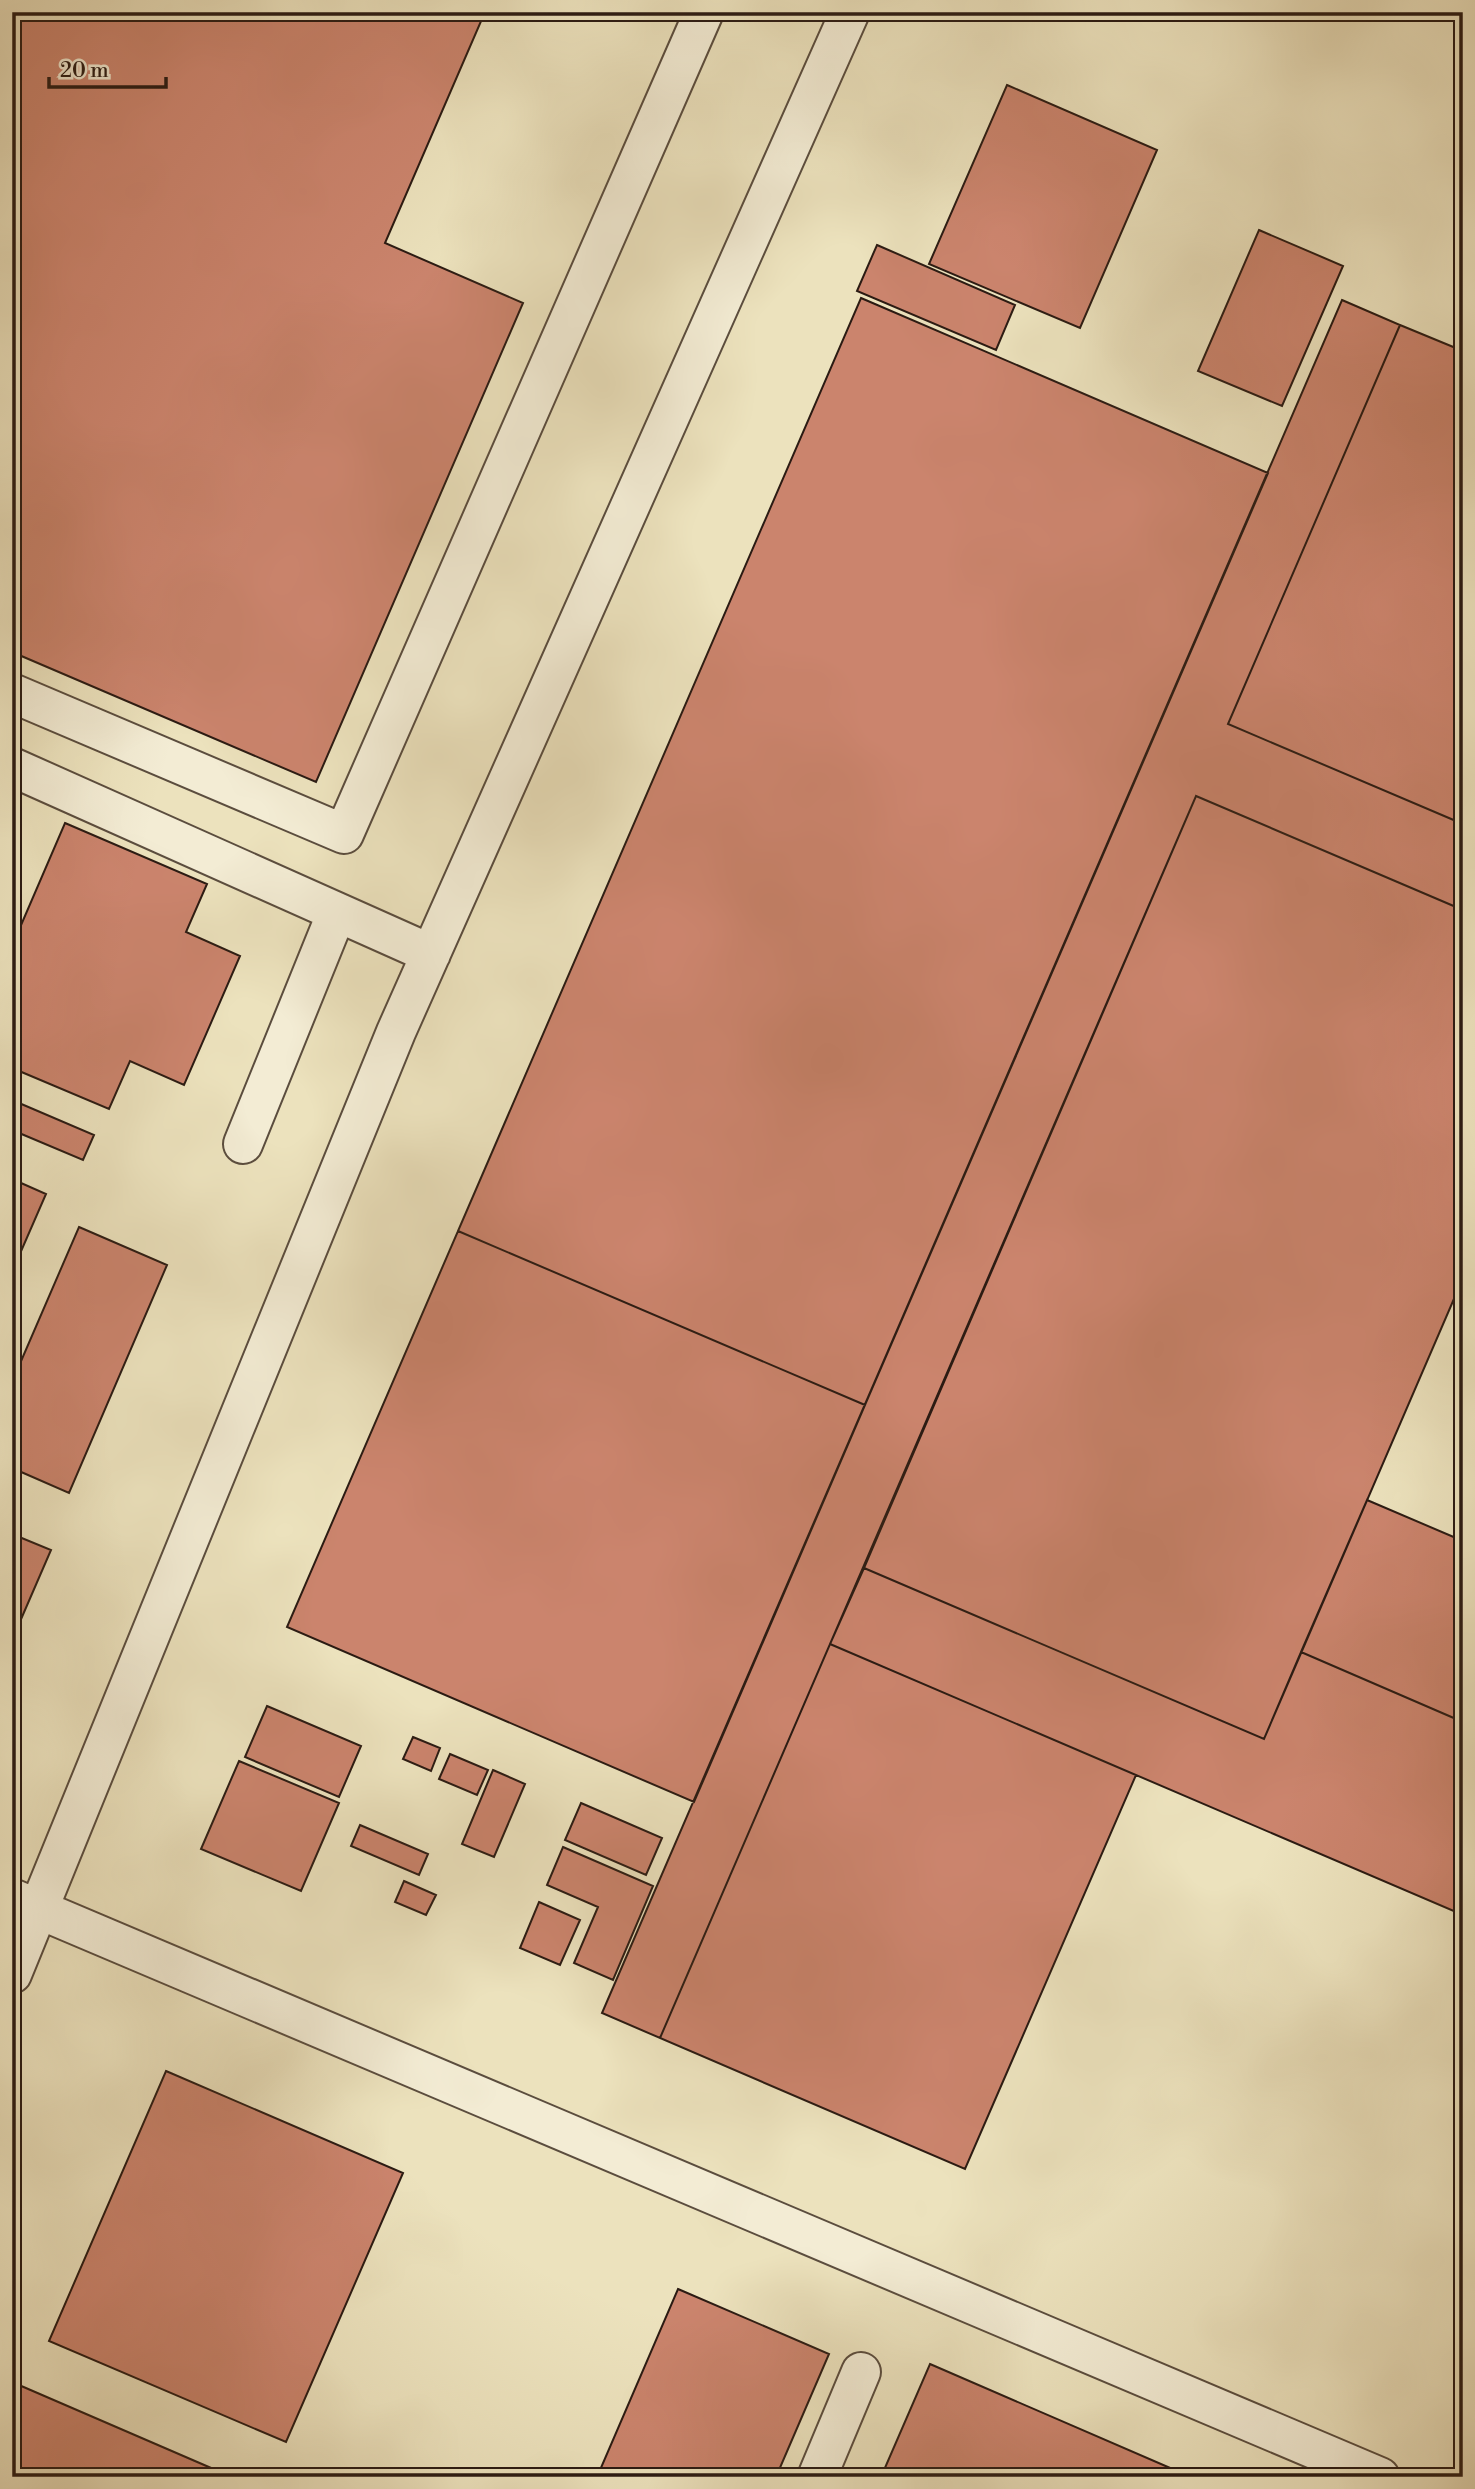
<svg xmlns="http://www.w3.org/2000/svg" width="1475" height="2489" font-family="'Libre Bodoni',serif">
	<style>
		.building { fill: #cb846d; stroke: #2b1b13; stroke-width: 2 }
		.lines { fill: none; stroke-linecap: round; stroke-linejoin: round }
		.minor-casing { stroke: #5b4d3e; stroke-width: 42 }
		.minor { stroke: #f3ecd4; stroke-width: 38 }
	</style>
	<rect width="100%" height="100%" fill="#ece2bd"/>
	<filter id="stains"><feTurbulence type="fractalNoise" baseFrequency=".00286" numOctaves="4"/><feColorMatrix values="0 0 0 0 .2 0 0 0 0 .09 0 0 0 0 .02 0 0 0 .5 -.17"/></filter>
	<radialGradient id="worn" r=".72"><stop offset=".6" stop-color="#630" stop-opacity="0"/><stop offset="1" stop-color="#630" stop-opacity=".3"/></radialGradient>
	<path class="building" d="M12,12H485L385,243L523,303L316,782L12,652Z
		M1007,85L1157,150L1080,328L929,264Z
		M1259,230L1343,266L1282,406L1198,371Z
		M877,245L1015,305L996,350L857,291Z
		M861,298L1268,473L865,1405L458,1231Z
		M1342,300L1400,325L1228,724L1463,824V910L1196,796L660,2038L602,2013Z
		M1400,325L1463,351V824L1228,724Z
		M1196,796L1463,910V1278L1264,1739L864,1568Z
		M65,823L207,884L186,932L240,956L184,1085L130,1061L109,1109L12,1068V946Z
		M12,1100L94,1135L83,1160L12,1130Z
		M12,1179L46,1194L12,1272Z
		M79,1227L167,1265L69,1493L12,1468V1382Z
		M458,1231L865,1405L694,1802L287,1627Z
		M1367,1500L1463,1541V1722L1301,1652Z
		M12,1534L51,1550L12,1640Z
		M864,1568L1264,1739L1301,1652L1463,1722V1915L830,1644Z
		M830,1644L1136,1775L965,2169L660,2038Z
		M267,1706L361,1746L339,1797L245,1757Z
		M413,1737L440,1748L431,1771L403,1759Z
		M450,1754L488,1770L477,1795L439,1779Z
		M239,1761L339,1803L301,1891L201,1849Z
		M493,1770L525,1784L494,1857L462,1844Z
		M581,1803L662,1838L646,1875L565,1840Z
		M360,1825L428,1854L419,1875L351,1846Z
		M563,1847L653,1886L613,1980L574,1963L598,1907L547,1885Z
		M404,1881L436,1895L426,1915L395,1902Z
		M539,1902L580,1920L560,1965L520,1948Z
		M166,2071L403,2173L286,2442L49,2341Z
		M678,2289L829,2354L776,2477H597Z
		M930,2364L1191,2477H881Z
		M12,2382L232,2477H12Z"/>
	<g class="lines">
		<g class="minor-casing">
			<path id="minor" d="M12,693L344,834L704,12
				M12,767L431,954
				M243,1144L337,912
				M12,1898L1380,2477
				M12,1974L396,1032L850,12
				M817,2477L861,2372"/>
		</g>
		<use href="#minor" class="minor"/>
	</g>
	<rect width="1475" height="2489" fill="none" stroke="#ece2bd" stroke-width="42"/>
	<rect x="14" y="14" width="1447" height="2461" fill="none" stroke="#2b1b13" stroke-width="3.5"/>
	<rect x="21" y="21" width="1433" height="2447" fill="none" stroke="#2b1b13" stroke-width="2"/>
	<path d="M49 77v10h117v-10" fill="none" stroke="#2b1b13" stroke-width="3.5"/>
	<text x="60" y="77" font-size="21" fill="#2b1b13" stroke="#f3ecd4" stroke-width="5" paint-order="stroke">20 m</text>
	<rect width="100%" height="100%" filter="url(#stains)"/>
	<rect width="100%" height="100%" fill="url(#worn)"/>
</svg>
